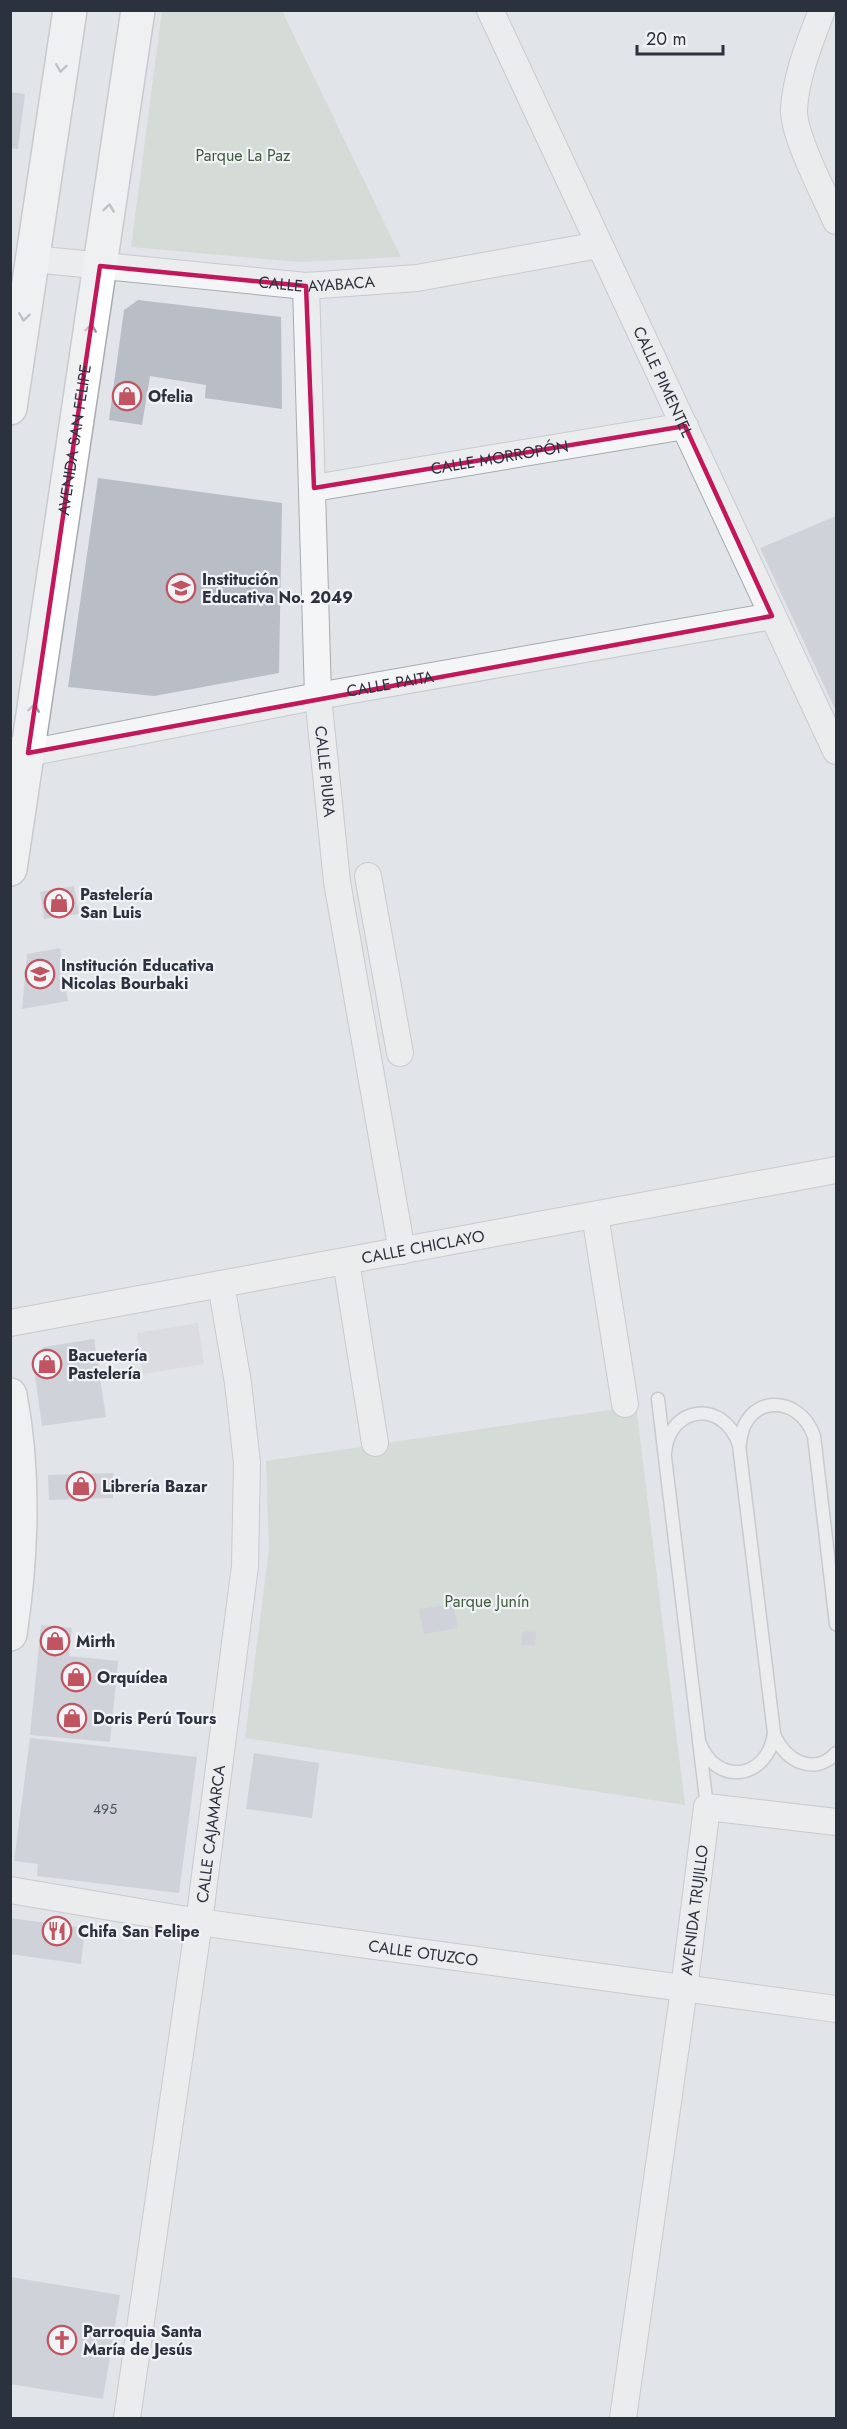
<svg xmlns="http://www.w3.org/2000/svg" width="847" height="2429" font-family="Jost,sans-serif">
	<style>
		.built { fill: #d0d3da }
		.green { fill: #c6d1c3 }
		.building { fill: #b9bdc5 }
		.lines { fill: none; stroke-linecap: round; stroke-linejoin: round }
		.lane-casing { stroke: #a7abb2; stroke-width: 15 }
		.street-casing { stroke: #a7abb2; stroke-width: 28 }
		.secondary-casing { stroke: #a7abb2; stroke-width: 36 }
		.lane { stroke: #f4f5f7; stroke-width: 12 }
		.street { stroke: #f4f5f7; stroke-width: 26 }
		.secondary { stroke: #fff; stroke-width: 33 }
		.oneway { stroke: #95989e }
		.marked { fill: none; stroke: #c2185b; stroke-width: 4.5; stroke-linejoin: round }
		.labels { text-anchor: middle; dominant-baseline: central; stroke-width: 4.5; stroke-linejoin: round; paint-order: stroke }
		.number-label { font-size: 14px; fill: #4e5560 }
		.park-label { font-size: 16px; fill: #3f593a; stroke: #f1f3f6 }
		.street-label { font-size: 16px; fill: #2b323e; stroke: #f1f3f6 }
		.poi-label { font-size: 16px; font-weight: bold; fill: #2b323e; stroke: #f1f3f6; text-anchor: start }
	</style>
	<rect width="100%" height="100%" fill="#e1e4e8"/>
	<path class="built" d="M198,1323L204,1364L143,1374L137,1333Z"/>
	<path class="green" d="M162,11H282L401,257L299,262L131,247Z
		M636,1406L685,1805L245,1738L269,1549L266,1461Z"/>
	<path class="building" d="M10,92L25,94L18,149L10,148Z
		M138,300L281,317L282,409L205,398L206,385L150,376L142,425L109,420L124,310Z
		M98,478L282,503L279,673L154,696L68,687Z
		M836,516V711L760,548Z
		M74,886L79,914L44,919L40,892Z
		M60,948L68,1001L22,1009L27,954Z
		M94,1339L106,1417L42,1426L33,1362L43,1347Z
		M113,1473V1498L49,1500L48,1475Z
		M453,1604L458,1628L424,1634L419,1609Z
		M41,1625L72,1628L69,1656L118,1661L110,1742L30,1735Z
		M523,1631L536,1632L535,1646L521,1645Z
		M30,1738L197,1757L179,1893L37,1876L38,1864L14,1861Z
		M254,1753L319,1763L312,1818L246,1809Z
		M10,1918L85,1928L81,1964L10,1954Z
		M10,2277L120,2295L103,2399L10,2384Z"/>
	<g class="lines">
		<g class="lane-casing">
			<path id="lane" d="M658,1399L707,1807
				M740,1443C744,1395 798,1392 814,1436L836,1624
				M665,1453C669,1405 724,1399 739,1445L774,1733C768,1780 715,1787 699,1741
				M774,1734C784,1760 814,1777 836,1753"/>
		</g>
		<g class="street-casing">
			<g id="street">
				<path id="s1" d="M490,10L836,751"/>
				<path d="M822,10C810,42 796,75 794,109C793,136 825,195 836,221"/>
				<path id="s2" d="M33,259L306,286L417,278L599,245"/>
				<path id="s3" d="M306,286L318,696L337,882L402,1251"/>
				<path id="s4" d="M314,488L685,426"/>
				<path id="s5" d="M10,750L28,753L318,696L772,616"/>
				<path d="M368,876L400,1053"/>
				<path d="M595,1215L625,1404"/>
				<path d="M346,1261L375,1443"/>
				<path id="s6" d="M10,1323L836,1170"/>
				<path id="s7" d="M10,1890L199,1922L836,2009"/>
				<path id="s8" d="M127,2418L199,1922L245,1566L247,1463L238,1383L221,1284"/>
				<path id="s9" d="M623,2418L684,1989L707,1807L836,1822"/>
			</g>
		</g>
		<g class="secondary-casing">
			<g id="secondary">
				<path d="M10,408L70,10"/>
				<path id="s10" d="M10,869L138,10"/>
				<path d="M10,1395C25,1474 22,1554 10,1634"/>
			</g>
		</g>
		<use href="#lane" class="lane"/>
		<use href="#street" class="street"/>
		<use href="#secondary" class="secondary"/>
	</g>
	<defs><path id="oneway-chevron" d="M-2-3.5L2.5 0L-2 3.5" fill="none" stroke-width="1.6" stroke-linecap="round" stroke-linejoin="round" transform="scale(1.5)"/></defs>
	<g class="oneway">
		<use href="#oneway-chevron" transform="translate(61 68) rotate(98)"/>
		<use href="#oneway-chevron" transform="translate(109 208) rotate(-82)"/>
		<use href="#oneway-chevron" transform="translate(24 317) rotate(98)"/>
		<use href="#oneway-chevron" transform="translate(91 328) rotate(-82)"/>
		<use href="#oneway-chevron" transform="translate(34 708) rotate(-82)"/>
	</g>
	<path d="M0 0H847V2429H0ZM100,266L306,286L314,488L685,426L772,616L28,753Z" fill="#e1e4e8" fill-opacity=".55" fill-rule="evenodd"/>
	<path class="marked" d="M100,266L306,286L314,488L685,426L772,616L28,753Z"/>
	<defs>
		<g id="shop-ring" transform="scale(1.5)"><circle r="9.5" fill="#f1f3f6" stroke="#c05460" stroke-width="1.5"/><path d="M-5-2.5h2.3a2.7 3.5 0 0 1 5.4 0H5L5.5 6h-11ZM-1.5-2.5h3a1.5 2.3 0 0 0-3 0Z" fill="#c05460"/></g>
		<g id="school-ring" transform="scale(1.5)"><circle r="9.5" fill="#f1f3f6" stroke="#c05460" stroke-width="1.5"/><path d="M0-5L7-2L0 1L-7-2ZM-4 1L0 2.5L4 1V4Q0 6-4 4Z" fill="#c05460"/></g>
		<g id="restaurant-ring" transform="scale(1.5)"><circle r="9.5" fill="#f1f3f6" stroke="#c05460" stroke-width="1.5"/><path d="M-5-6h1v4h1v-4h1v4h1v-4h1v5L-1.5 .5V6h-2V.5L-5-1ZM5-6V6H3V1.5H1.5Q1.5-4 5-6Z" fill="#c05460"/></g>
		<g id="church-ring" transform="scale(1.5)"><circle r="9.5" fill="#f1f3f6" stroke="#c05460" stroke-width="1.5"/><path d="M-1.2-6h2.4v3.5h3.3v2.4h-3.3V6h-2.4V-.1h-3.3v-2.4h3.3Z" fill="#c05460"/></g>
	</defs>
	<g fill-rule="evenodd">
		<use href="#shop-ring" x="127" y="396"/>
		<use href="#school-ring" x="181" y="588"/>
		<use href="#shop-ring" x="59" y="903"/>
		<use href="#school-ring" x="40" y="974"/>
		<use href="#shop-ring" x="47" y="1364"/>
		<use href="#shop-ring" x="81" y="1486"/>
		<use href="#shop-ring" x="55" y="1641"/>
		<use href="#shop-ring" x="76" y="1677"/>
		<use href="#shop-ring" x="72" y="1718"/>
		<use href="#restaurant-ring" x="57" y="1931"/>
		<use href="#church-ring" x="62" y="2340"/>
	</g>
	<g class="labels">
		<g class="number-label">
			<text x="105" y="1809">495</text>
		</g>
		<g class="park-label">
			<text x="243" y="155">Parque La Paz</text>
			<text x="487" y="1601">Parque Junín</text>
		</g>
		<g class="street-label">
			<text stroke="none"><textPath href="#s2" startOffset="285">CALLE AYABACA</textPath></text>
			<text stroke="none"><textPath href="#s1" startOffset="410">CALLE PIMENTEL</textPath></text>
			<text stroke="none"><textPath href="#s10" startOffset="434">AVENIDA SAN FELIPE</textPath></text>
			<text stroke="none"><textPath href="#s4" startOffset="188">CALLE MORROPÓN</textPath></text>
			<text stroke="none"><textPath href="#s5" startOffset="387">CALLE PAITA</textPath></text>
			<text stroke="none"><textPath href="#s3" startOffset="486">CALLE PIURA</textPath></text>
			<text stroke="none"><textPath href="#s6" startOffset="420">CALLE CHICLAYO</textPath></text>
			<text stroke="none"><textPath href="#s8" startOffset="590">CALLE CAJAMARCA</textPath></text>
			<text stroke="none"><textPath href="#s9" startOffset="513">AVENIDA TRUJILLO</textPath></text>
			<text stroke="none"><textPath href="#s7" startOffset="418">CALLE OTUZCO</textPath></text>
		</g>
		<g class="poi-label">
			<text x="148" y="396">Ofelia</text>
			<text x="202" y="579">Institución<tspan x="202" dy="18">Educativa No. 2049</tspan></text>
			<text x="80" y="894">Pastelería<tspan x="80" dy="18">San Luis</tspan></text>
			<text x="61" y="965">Institución Educativa<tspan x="61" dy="18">Nicolas Bourbaki</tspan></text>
			<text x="68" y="1355">Bacuetería<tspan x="68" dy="18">Pastelería</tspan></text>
			<text x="102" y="1486">Librería Bazar</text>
			<text x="76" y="1641">Mirth</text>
			<text x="97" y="1677">Orquídea</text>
			<text x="93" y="1718">Doris Perú Tours</text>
			<text x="78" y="1931">Chifa San Felipe</text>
			<text x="83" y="2331">Parroquia Santa<tspan x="83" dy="18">María de Jesús</tspan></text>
		</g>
	</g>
	<rect width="847" height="2429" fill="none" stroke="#2b323e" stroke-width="24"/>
	<path d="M637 45v9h86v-9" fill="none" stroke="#2b323e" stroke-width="3"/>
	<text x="646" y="45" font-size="18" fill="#2b323e" stroke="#f1f3f6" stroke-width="4.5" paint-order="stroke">20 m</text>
</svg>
